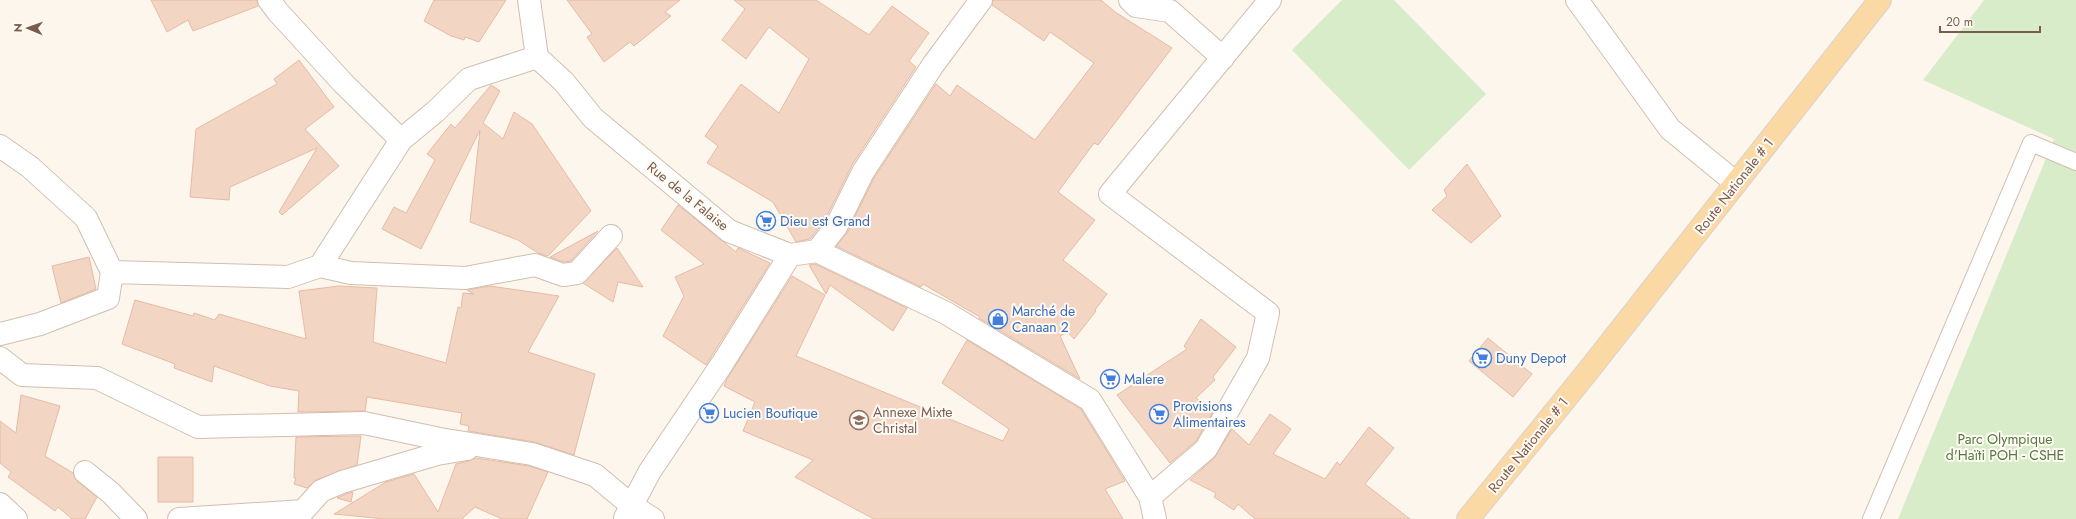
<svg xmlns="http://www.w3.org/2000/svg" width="2076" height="519" font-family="Jost,sans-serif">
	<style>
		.green { fill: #d8ecc9 }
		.building { fill: #f3d5c3; stroke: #e6bba3 }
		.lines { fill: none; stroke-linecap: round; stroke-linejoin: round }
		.lane-casing { stroke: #d1beb0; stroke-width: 18 }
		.street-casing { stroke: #d1beb0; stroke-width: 24 }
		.primary-casing { stroke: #dad1cd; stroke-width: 24 }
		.lane { stroke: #fff; stroke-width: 16 }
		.street { stroke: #fff; stroke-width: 22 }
		.primary { stroke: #fbd9a5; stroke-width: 22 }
		.labels { text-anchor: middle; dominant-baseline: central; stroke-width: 4; stroke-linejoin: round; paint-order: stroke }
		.street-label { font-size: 14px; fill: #7a5c4d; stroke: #fffaf3 }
		.shop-label { font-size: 14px; fill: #366cbe; stroke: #fffaf3; text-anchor: start }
		.education-label { font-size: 14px; fill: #785e54; stroke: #fffaf3; text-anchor: start }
		.park-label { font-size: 14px; fill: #537a41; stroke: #fffaf3 }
	</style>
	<rect width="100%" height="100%" fill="#fdf6ec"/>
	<path class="green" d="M1342,0H1394L1486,94L1409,170L1292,50Z
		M1984,0H2076V519H1898L2054,139L1923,80Z"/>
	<path class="building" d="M151,0H257L258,6L193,31L188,20L167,32Z
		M434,0H506L479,42L465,37L464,40L451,36L424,21Z
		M567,0H680L665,12L671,16L634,46L630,42L604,62L587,37L592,34Z
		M734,0H816L869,35L892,6L929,33L909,61L916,67L852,165L825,220L810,239L796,242L773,202L707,163L718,146L705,136L741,84L779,113L809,59L769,27L746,59L722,40L745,9Z
		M993,0H1101L1115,12L1172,48L1098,145L1094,143L1058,192L1095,220L1063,260L1107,294L1095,310L1096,311L1074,339L1068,332L1060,336L1080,379L979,318L980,317L923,284L921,287L836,246L847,233L874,178L936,84L950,96L957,85L1035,140L1094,63L1050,32L1044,41L992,5Z
		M299,60L334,107L305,129L339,166L282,215L279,212L317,148L230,187L229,200L190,197L196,129L277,84L274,79Z
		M491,85L500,91L483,123L503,139L514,112L532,124L591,211L548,256L538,253L518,240L470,222L480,130L421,249L382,229L394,207L406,213L435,160L427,154L451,124L455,128Z
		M1467,164L1501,216L1471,243L1432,210L1447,196L1444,190Z
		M678,205L736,252L738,248L770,263L706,365L663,336L684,296L675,277L704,264L661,230Z
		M598,231L571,261L564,262L550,257Z
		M617,248L643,287L618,282L613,302L583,283Z
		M89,257L96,289L61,303L52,266Z
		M815,264L907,308L893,331L830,285L826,294L809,265Z
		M792,276L825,295L796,356L1003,441L1009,429L942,383L967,340L1081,409L1125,481L1105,489L1123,519H874L795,477L813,460L743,431L755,402L724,386L727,379Z
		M339,286L377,288L373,342L446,363L458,307L461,308L463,293L474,294L467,290L490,286L559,296L528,352L595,374L574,455L534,442L468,431L469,426L460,424L462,413L367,397L365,411L298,412L299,391L270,386L214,366L212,382L174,368L175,364L122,344L135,300L193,316L194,313L215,320L219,314L306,339L299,291Z
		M1201,319L1236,347L1213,377L1215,380L1196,398L1213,412L1196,441L1170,463L1117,395L1187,349L1184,346Z
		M1488,338L1532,374L1513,397L1469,361Z
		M21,395L60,406L45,456L73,473L77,481L97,497L85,519H72L58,507L55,511L8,477L11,472L0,463V421L16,433Z
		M1270,414L1291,429L1273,454L1325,479L1337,462L1340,465L1369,427L1394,448L1365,484L1410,519H1255L1238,504L1234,510L1214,497L1216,493L1190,480L1214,458L1232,429L1249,445Z
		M361,436L357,465L316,480L307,488L294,484L296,478H294L296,437Z
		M158,457H193V502H158Z
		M476,458L529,466L548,472L527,519H502L475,507L462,519H385L334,514L386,482L414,474L438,512L456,464L469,461Z
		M353,492L351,502L337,498L346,494Z"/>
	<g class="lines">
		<g class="lane-casing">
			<path id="lane" d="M1871,519L2031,143L2076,162"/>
		</g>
		<g class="street-casing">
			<path id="street" d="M269,0L278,12L343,83L401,140
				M1130,0L1136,6L1170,11L1223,58
				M1577,0L1670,129L1736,183
				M537,57L564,82L593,118L729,231L790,255L817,251L836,227L863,172L933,65L981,0
				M0,146L30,167L86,218L112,272L288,277L320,266L401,140L436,111L469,79L537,57L529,0
				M817,251L946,313L1090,400L1150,497L1155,519
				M320,266L351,273L465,278L535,265L563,275L577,273L611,236
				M0,334L40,324L108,298L112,272
				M0,358L22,375L97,378L198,427L364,423L440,439L532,454L595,475L631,505L653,519
				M85,472L111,493L136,519
				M1150,497L1206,449L1258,358L1268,313L1110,194L1270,0
				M0,504L16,519
				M625,518L650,471L722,364L790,255
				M179,519L303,511L321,491L342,482L437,454L467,449"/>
		</g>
		<g class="primary-casing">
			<path id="primary" d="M1468,519L1588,371L1880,0"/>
		</g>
		<use href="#lane" class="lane"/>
		<use href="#street" class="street"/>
		<use href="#primary" class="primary"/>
	</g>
	<defs>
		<g id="supermarket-ring" transform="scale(1)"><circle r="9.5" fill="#fffaf3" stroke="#3f7fe0" stroke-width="1.5"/><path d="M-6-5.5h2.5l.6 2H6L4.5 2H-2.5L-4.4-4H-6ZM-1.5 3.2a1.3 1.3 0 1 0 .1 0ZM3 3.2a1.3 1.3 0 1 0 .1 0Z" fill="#3f7fe0"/></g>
		<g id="shop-ring" transform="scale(1)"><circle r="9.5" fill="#fffaf3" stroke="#3f7fe0" stroke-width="1.5"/><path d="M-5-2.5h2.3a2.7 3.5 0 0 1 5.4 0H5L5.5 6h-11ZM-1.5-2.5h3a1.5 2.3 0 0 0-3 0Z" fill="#3f7fe0"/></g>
		<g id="school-ring" transform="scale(1)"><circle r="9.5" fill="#fffaf3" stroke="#8d6e63" stroke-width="1.5"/><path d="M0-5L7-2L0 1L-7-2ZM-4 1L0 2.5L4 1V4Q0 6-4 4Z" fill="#8d6e63"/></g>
	</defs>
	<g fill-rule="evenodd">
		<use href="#supermarket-ring" x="766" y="221"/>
		<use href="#shop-ring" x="998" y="319"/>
		<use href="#supermarket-ring" x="1482" y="358"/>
		<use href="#supermarket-ring" x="1110" y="379"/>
		<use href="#supermarket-ring" x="709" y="413"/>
		<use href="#supermarket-ring" x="1159" y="414"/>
		<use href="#school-ring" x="859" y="420"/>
	</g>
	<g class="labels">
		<g class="street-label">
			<text transform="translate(1734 186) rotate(-52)">Route Nationale # 1</text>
			<text transform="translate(688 196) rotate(39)">Rue de la Falaise</text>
			<text transform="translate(1528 445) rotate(-51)">Route Nationale # 1</text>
		</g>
		<g class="shop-label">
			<text x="780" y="221">Dieu est Grand</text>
			<text x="1012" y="311">Marché de<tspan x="1012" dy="16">Canaan 2</tspan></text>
			<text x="1496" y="358">Duny Depot</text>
			<text x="1124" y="379">Malere</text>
			<text x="1173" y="406">Provisions<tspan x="1173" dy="16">Alimentaires</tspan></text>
			<text x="723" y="413">Lucien Boutique</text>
		</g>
		<g class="education-label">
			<text x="873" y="412">Annexe Mixte<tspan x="873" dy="16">Christal</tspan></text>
		</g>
		<g class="park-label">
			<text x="2005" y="439">Parc Olympique<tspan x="2005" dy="16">d'Haïti POH - CSHE</tspan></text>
		</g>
	</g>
	<g transform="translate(28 28) rotate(272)" stroke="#fffaf3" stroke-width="3" paint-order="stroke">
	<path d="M0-3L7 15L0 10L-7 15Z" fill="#7a5c4d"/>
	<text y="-6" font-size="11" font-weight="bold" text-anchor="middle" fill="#7a5c4d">N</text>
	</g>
	<path d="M1940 26v6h100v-6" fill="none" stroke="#7a5c4d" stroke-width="2"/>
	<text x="1946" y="26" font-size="12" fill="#7a5c4d" stroke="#fffaf3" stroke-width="3" paint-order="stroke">20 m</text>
</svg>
